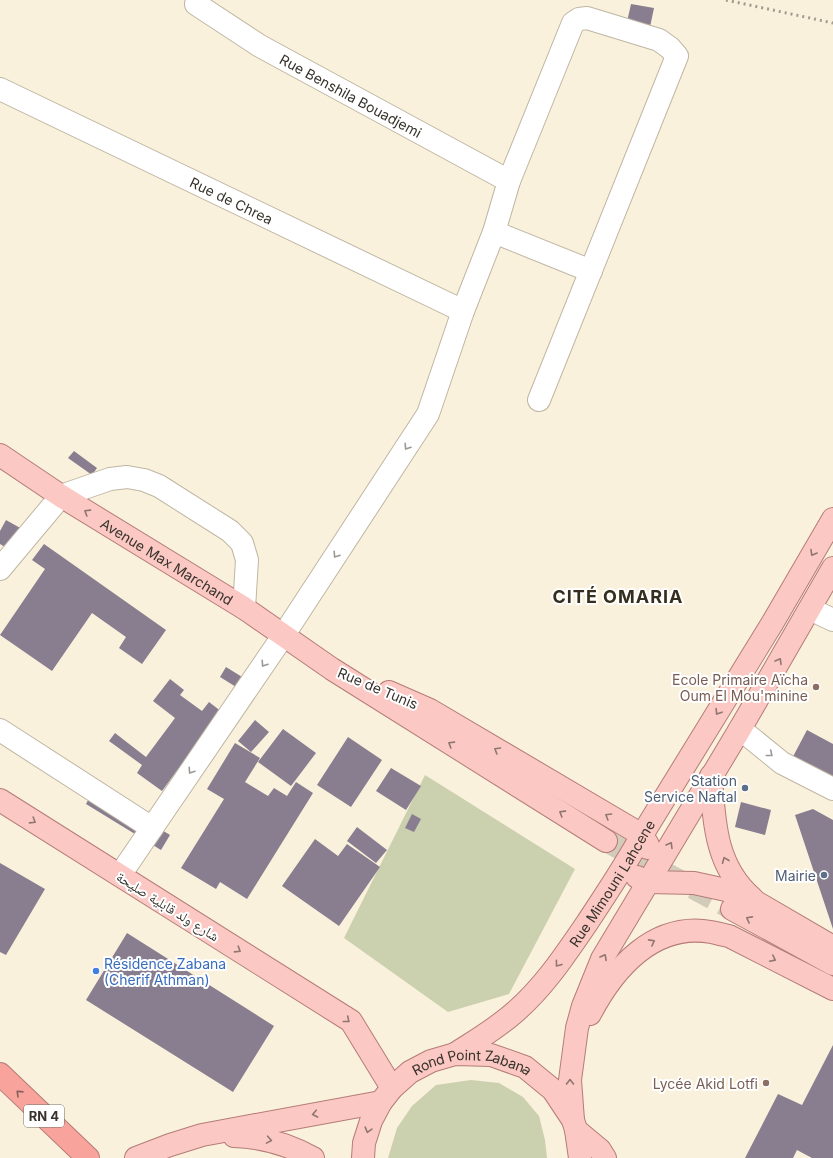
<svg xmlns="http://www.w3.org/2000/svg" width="833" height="1158" font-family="Inter,'Noto Naskh Arabic',sans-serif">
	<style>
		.green { fill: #cbd0ae }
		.building { fill: #887e8f }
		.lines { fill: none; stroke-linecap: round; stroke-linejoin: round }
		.major-tunnel { stroke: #d3cbba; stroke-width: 22; stroke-dasharray: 22 11; stroke-linecap: butt }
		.minor-casing { stroke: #bfb6a3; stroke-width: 24 }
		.major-casing { stroke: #b47c75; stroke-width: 24 }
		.highway-casing { stroke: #b47c75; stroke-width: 24 }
		.minor { stroke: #fff; stroke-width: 22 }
		.major { stroke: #fbc8c4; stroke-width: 22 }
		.highway { stroke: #f8a39c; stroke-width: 22 }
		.rail { stroke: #a29b8d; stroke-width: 3; stroke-dasharray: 2 4; stroke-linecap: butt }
		.oneway { stroke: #9b9996 }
		.oneway2 { stroke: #8f7670 }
		.oneway3 { stroke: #846059 }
		.education-dot { fill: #8d6e63; stroke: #fff; stroke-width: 1.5 }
		.service-dot { fill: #5c6f8a; stroke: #fff; stroke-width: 1.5 }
		.shop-dot { fill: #3f7fe0; stroke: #fff; stroke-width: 1.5 }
		.labels { text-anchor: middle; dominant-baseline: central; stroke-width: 4; stroke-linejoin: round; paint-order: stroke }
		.shield { fill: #fff; stroke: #73706b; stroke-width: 1 }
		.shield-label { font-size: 13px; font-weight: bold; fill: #37332c }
		.street-label { font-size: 14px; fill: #37332c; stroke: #fff }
		.education-label { font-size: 14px; fill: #785e54; stroke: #fff; text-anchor: end }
		.service-label { font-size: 14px; fill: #4e5e75; stroke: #fff; text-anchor: end }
		.shop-label { font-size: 14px; fill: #366cbe; stroke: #fff; text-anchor: start }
		.district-label { font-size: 18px; font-weight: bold; letter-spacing: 1px; fill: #352e1e; stroke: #fff }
	</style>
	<rect width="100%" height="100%" fill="#faf1dd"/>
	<path class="green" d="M425,775L575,869L509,994L448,1012L344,938Z
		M471,1080L499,1083L523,1097L539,1116L545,1140L547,1158H388L397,1128L412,1106L436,1085Z"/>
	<path class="building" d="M631,4L654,8L650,27L627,22Z
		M74,451L97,468L92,475L68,458Z
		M6,520L22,529L10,550L0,544V531Z
		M44,544L166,630L142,664L119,648L126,637L92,613L52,671L0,635L45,569L32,560Z
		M226,667L247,680L241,690L220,677Z
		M170,679L184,690L180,695L202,711L209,702L231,719L194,768L184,761L162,791L137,773L142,765L109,741L115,733L146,757L175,718L153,701Z
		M255,720L269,732L251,752L238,741Z
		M283,729L316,753L291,786L258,762Z
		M807,730L833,744V792L787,768Z
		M348,737L382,760L351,807L317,785Z
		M235,743L260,758L245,782L268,796L274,788L287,796L296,782L313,793L247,899L220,882L216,889L181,868L224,799L207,789Z
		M391,768L421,786L406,810L376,791Z
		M94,789L170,835L161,850L86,804Z
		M741,802L771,810L765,835L735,827Z
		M813,809L833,820V929L795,815Z
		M412,814L421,819L414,832L405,828Z
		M357,827L387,850L376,863L347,841Z
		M315,839L338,856L347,844L380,867L339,926L282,886Z
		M0,863L45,889L6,955L0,952Z
		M127,933L274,1026L233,1092L86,1000Z
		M833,1045V1158H812L797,1150L793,1158H745L778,1094L802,1105Z"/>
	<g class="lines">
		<path class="major-tunnel" d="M606,841L732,909"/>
		<g class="minor-casing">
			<g id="minor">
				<path id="s1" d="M196,4L260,46L509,181"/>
				<path id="s2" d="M0,89L463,311"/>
				<path d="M494,232L591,271"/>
				<path d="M0,569L61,496L110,479L127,477L144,480L159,486L230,531L242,543L247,560L244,608"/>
				<path d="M810,609L833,620"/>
				<path d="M740,729L782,763L833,789"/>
				<path d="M0,730L152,828"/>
				<path d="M120,875L283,636L428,414L463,311L494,232L509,181L573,23L579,19L587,18L659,40L670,48L677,56L539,400"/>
			</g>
		</g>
		<g class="major-casing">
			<g id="major">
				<path id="s3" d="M0,455L61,496L244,608L332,669L606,841"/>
				<path d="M389,692L430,710L642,835L648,845V848"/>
				<path d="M711,776C714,821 715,866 752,898"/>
				<path d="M0,800L351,1021L392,1088"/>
				<path d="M637,877L648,882L694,883L726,890L756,902L833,947"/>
				<path d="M732,909L833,964"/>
				<path d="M590,1014C614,968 654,922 711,932C717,933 723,935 729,936L833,989"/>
				<path id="s4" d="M455,1054C475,1041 496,1029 515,1012C544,987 565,955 587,923C606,894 625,866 642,835L773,622L833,519"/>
				<path d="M573,1120L570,1080L577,1028L583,1006L602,959L740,729L833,568"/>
				<path d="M576,1130L600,1150L605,1158"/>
				<path d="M234,1136C262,1137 288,1144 313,1158"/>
				<path d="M136,1158L170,1145L202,1135L381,1102"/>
				<path id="s5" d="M363,1158L364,1143L371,1121L381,1102L392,1088L410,1072L431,1061L455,1054L491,1055L525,1067L553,1090L573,1120L576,1130L580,1158"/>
			</g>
		</g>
		<g class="highway-casing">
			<path id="highway" d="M0,1074L88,1158"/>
		</g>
		<use href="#minor" class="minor"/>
		<use href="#major" class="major"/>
		<use href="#highway" class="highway"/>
		<path class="rail" d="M726,0L833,23"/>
	</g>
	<defs><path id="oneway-chevron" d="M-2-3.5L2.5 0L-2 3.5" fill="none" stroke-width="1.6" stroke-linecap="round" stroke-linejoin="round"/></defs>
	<g class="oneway">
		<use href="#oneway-chevron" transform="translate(407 447) rotate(123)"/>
		<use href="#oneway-chevron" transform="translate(336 555) rotate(123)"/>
		<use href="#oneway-chevron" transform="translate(264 664) rotate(124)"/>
		<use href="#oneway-chevron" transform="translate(770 754) rotate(39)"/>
		<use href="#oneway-chevron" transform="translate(191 771) rotate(124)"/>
	</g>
	<g class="oneway2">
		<use href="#oneway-chevron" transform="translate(87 512) rotate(-148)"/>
		<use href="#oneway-chevron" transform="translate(813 553) rotate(120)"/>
		<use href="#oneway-chevron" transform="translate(779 661) rotate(-60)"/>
		<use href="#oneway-chevron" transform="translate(718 712) rotate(122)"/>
		<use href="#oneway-chevron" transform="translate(451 744) rotate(-148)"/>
		<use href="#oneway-chevron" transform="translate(497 750) rotate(-149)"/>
		<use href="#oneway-chevron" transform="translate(562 813) rotate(-148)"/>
		<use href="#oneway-chevron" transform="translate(608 816) rotate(-149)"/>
		<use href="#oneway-chevron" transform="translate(33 821) rotate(32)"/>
		<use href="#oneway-chevron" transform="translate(670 845) rotate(-59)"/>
		<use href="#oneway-chevron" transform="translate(725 860) rotate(-112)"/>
		<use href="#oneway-chevron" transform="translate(749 919) rotate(-152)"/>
		<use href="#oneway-chevron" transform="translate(652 942) rotate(-28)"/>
		<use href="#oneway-chevron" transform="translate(238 950) rotate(32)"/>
		<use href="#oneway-chevron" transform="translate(604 957) rotate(-61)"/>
		<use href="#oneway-chevron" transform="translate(773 959) rotate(27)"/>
		<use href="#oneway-chevron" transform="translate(558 964) rotate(127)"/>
		<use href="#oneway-chevron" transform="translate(347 1020) rotate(39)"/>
		<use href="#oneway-chevron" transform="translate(570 1082) rotate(-90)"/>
		<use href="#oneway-chevron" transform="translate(315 1114) rotate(169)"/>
		<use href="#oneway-chevron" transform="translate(368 1130) rotate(106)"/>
		<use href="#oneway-chevron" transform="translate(269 1140) rotate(10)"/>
	</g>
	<use class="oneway3" href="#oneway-chevron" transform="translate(19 1093) rotate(-136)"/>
	<g class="education-dot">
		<circle cx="816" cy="687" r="4"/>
		<circle cx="766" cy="1083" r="4"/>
	</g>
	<g class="service-dot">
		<circle cx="745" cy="788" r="4"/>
		<circle cx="824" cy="875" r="4"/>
	</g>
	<circle class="shop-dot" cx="96" cy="971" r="4"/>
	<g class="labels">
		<rect class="shield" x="24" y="1105" width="40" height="22" rx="3"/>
		<g class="shield-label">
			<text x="44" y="1116">RN 4</text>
		</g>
		<g class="street-label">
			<text stroke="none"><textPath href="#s1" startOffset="180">Rue Benshila Bouadjemi</textPath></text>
			<text stroke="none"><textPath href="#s2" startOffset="257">Rue de Chrea</textPath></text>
			<text stroke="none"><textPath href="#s3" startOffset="198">Avenue Max Marchand</textPath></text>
			<text transform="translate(378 688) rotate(23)">Rue de Tunis</text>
			<text stroke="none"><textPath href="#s4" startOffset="235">Rue Mimouni Lahcene</textPath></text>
			<text transform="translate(168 906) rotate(32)">شارع ولد قابلية صليحة</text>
			<text stroke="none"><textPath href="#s5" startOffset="167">Rond Point Zabana</textPath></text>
		</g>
		<g class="education-label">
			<text x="808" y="679">Ecole Primaire Aïcha<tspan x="808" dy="16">Oum El Mou'minine</tspan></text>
			<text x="758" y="1083">Lycée Akid Lotfi</text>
		</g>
		<g class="service-label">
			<text x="737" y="780">Station<tspan x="737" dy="16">Service Naftal</tspan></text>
			<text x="816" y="875">Mairie</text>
		</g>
		<g class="shop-label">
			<text x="104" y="963">Résidence Zabana<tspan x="104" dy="16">(Cherif Athman)</tspan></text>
		</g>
		<g class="district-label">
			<text x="618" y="596">CITÉ OMARIA</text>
		</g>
	</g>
</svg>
